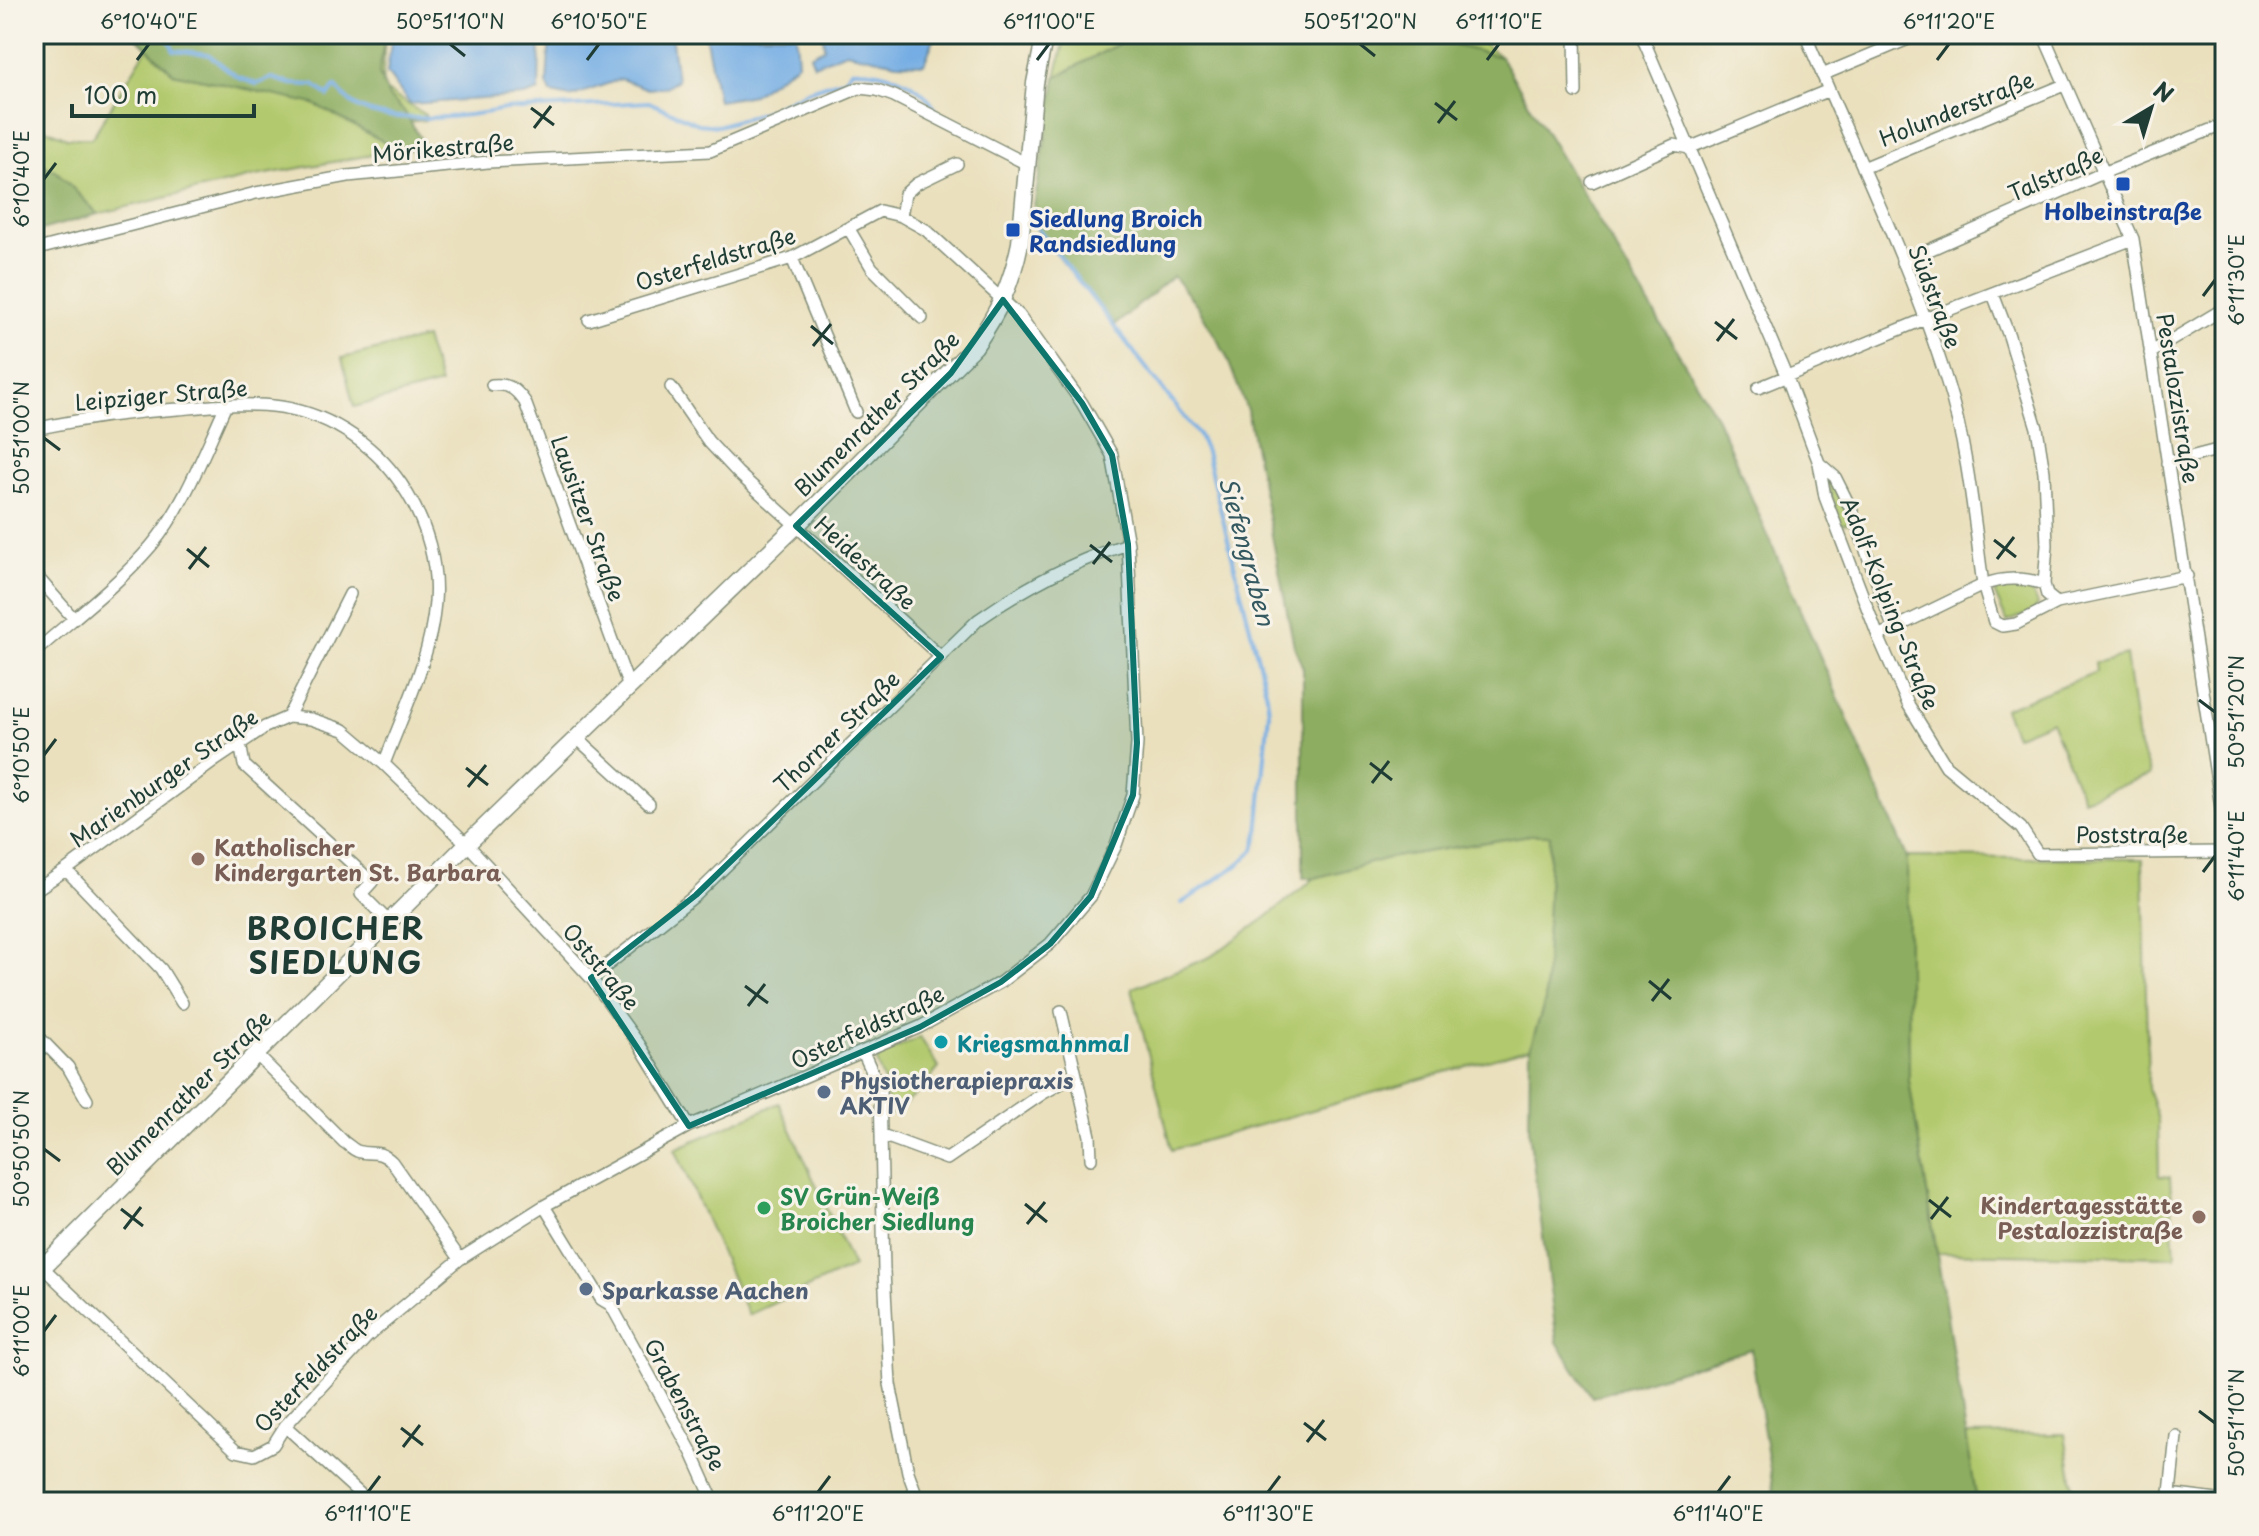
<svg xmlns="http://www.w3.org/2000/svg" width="2259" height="1536" font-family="'Playpen Sans',sans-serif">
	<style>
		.green { fill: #b2c96d; stroke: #688350; stroke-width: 2 }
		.forest { fill: #8dad60; stroke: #56754a; stroke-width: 2 }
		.water { fill: #75ade4; stroke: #4a758c; stroke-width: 2 }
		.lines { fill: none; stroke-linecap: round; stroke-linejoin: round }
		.stream { stroke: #75ade4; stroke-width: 4 }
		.street-casing { stroke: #848e78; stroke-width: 14 }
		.secondary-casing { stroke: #848e78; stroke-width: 19 }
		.street { stroke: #fff; stroke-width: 11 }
		.secondary { stroke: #fff; stroke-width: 16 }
		.marked { fill: #0f766e; fill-opacity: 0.2; stroke: #0f766e; stroke-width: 6; stroke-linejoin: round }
		.ticks { fill: none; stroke: #1f3d34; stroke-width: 3 }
		.transit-dot { fill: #1a4fb4; stroke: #f7f3e8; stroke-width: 3 }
		.education-dot { fill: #8d6e63; stroke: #f7f3e8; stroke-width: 3 }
		.culture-dot { fill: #0f9aa8; stroke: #f7f3e8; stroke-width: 3 }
		.service-dot { fill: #5c6f8a; stroke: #f7f3e8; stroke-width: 3 }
		.leisure-dot { fill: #2e9e5b; stroke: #f7f3e8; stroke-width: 3 }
		.labels { text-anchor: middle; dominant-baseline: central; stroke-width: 6; stroke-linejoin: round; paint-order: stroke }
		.street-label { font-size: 22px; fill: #1f3d34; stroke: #f7f3e8 }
		.transit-label { font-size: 22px; font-weight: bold; fill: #164399; stroke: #f7f3e8 }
		.education-label { font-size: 22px; font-weight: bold; fill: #785e54; stroke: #f7f3e8; text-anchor: start }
		.culture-label { font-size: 22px; font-weight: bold; fill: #0d838f; stroke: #f7f3e8; text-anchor: start }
		.service-label { font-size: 22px; font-weight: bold; fill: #4e5e75; stroke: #f7f3e8; text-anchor: start }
		.leisure-label { font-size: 22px; font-weight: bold; fill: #27864d; stroke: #f7f3e8; text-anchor: start }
		.water-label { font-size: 24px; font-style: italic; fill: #345960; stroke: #f7f3e8 }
		.district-label { font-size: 30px; font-weight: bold; letter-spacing: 2px; fill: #1f3d34; stroke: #f7f3e8 }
		.neatline { fill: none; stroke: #1f3d34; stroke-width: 3 }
		.ticks-label { font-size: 20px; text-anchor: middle; fill: #1f3d34 }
	</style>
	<rect width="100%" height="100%" fill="#f7f3e8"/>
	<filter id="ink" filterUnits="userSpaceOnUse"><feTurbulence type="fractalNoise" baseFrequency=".0125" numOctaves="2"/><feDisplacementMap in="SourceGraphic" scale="16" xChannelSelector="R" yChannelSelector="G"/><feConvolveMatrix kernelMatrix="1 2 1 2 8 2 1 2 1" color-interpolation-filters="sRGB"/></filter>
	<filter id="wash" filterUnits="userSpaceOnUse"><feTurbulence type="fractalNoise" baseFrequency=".006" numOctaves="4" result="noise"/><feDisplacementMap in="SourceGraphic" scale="32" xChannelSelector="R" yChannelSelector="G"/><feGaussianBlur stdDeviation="1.8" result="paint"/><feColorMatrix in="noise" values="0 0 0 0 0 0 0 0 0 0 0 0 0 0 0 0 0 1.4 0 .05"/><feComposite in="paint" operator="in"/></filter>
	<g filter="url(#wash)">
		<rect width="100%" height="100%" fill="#eae0bd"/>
		<path class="green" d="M136,34H385L382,88L425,115V120L395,123L326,110L399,150L256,176L98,214L57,172L34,160V124L67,138H92L147,48L173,73L215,82Z
			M1066,34H1137L1056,77Z
			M1409,34H1472L1501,57Z
			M425,338L440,384L354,407L342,358Z
			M1830,478L1852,523L1841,524L1827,483Z
			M1992,587H2030L2037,605L2035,611L2007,622Z
			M2126,655L2138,742L2150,775L2083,799L2051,721L2015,736L2004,709L2096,672L2095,663Z
			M1530,835H1550L1545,1001L1530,1048L1172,1150L1132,988L1210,957L1264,919L1315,878L1388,858Z
			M1907,857L2143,859L2148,1088L2158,1120L2159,1176L2170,1177L2175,1257L1937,1253L1909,1081Z
			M920,1037L939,1068L929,1080L930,1082L894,1114H889L886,1087L877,1064L878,1057Z
			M779,1103L853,1267L748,1315L675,1149Z
			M2065,1434L2075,1497L2106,1495V1502H1977L1966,1435Z"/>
		<path class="forest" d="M133,34H385L379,74L389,97L404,111L426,148L399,150L314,104L173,73Z
			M1137,34H1409L1501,57L1717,418L1907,857L1909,1081L1977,1502H1775L1751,1349L1592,1397L1557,1342L1529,1132L1530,1048L1545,1001L1550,835H1530L1388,858L1315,878H1303V668L1294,646L1247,410L1226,355L1197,305L1173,276L1115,325L1037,231L1034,206L1056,77Z
			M34,160L57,172L98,214L34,232Z"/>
		<path class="water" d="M392,34H540L539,91L524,96L410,104L387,73Z
			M550,34H671L677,80L666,87L648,89L621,79L570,97L551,93L547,84Z
			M705,34H796L798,63L753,95L718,101Z
			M823,34H936L924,64L897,63L846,52L814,65L810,55L824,48Z"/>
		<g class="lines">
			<path class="stream" d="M166,34L174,50L208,54L239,78L257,84L272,78L292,84L314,85L328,96L335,86C341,92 346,99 353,104C382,124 450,118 483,113C498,111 504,107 520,109L649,102L698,124L718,126L767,111L807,91L845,79L852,70C885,69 924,82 938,115
				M1037,227L1199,436L1206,452L1267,695L1269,712L1258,834L1254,850L1239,864L1182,903"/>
		</g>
	</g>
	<g filter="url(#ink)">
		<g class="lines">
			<g class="street-casing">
				<path id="street" d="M1575,34L1576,92
					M1641,34L1786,375L1819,463L1825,497L1878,636L1908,704L1946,766L2021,828L2038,854L2225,852
					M1805,34C1853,149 1910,263 1947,382C1968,448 1974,518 1983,585C2003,577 2023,577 2044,584
					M2043,34L2133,239L2225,833
					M1822,75L1920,34
					M1863,168L2064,85
					M1592,182L1674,145L1689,148L1829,90
					M901,216L905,194L916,184L957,164
					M849,229L872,268L922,318
					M34,250L256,193L348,176L488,162L710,151L859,88L877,90L894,96L1027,164
					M792,258L856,412
					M1902,262L2103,173L2225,124
					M1993,294L2009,336L2037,428L2044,472L2047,545L2044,584L2047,595L2057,603
					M2150,353L2225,308
					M492,385C508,383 516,389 525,402L629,687
					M671,387L708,441L738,473L941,657
					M1758,388L1925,319L2133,239
					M34,429C82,419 129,412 178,409C212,406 247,402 281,407C333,415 380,448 407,493C427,525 438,564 435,602C431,658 403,713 384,764
					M2167,463L2225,448
					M1820,464L1835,477L1852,511L1894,630
					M34,573L74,619
					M1878,636L1983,585L1994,622L2002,626L2016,624L2057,603L2187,576
					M34,653C73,618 117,586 151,546C185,506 204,452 226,405
					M288,717L350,594
					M577,738L649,804
					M240,743L244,765L372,882L361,894L389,922
					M66,870L161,969L182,1003
					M34,891L66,870L213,762L265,727L288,717L311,719L344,730L384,764L467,844L591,978L639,1044L689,1126
					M591,978L696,895L978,620C1025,587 1073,561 1128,544
					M34,1032L68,1067L87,1100
					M863,1052L880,1089L884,1271L890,1384L908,1472L919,1502
					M257,1055L344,1142C349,1145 352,1149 357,1151C371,1156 378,1148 392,1162L460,1259
					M1076,1075L1090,1136L1091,1159
					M882,1135L947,1159L1042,1094L1076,1075L1061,1011
					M544,1206L601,1299L611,1305L692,1453L714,1502
					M34,1259L236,1451L254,1455L273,1445L285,1426L367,1337L460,1259L544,1206L689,1126L920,1027L1001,982L1050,944L1091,896L1116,845L1133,795L1137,743L1128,544L1112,455L1082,403L1019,315L926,230L901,216L880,211L792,258L589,320
					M285,1426L369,1502
					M2169,1494L2225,1501
					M2169,1502L2176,1436"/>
			</g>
			<g class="secondary-casing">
				<path id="secondary" d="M34,1276L467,844L796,526L975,346C998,313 1012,283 1020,243L1035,83L1045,34"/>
			</g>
			<use href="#street" class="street"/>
			<use href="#secondary" class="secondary"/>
		</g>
	</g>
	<path class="marked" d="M1003,300L1082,403L1112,455L1128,544L1137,743L1133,795L1091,896L1050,944L1001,982L920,1027L689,1126L591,978L696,895L941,657L796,526L951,373Z"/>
	<path class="ticks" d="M450,44L465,56M1360,44L1375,56M137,60L149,44M587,60L599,44M1037,60L1049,44M1487,60L1499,44M1937,60L1949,44M1435,103L1457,120M531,108L554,125M1438,123L1455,101M534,128L551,106M44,179L56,163M2203,296L2215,280M1715,322L1737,339M811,326L833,344M1717,341L1734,319M813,346L831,324M44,438L60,450M1994,540L2016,557M1090,545L1112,562M187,549L209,567M1997,559L2014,537M1093,564L1110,542M189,569L206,547M2199,700L2215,712M44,755L56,739M1370,763L1392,780M466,768L488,785M1372,783L1389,761M468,787L486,765M2203,872L2215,856M1649,981L1671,999M745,986L768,1003M1652,1001L1669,979M748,1006L765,984M44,1149L60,1161M1929,1200L1951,1217M1025,1204L1047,1222M121,1209L143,1226M1931,1219L1948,1197M1027,1224L1045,1202M124,1229L141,1207M44,1331L56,1315M2199,1411L2215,1423M1304,1423L1326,1440M401,1428L423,1445M1307,1442L1324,1420M403,1447L420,1425M368,1492L380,1476M818,1492L830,1476M1268,1492L1280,1476M1718,1492L1730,1476"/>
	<g class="transit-dot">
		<rect x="2115" y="176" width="16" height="16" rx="4"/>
		<rect x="1005" y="222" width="16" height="16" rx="4"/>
	</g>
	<g class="education-dot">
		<circle cx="198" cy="859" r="8"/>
		<circle cx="2199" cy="1217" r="8"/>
	</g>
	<circle class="culture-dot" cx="941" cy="1042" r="8"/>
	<g class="service-dot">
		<circle cx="824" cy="1092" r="8"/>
		<circle cx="586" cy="1289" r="8"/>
	</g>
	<circle class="leisure-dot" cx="764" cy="1208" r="8"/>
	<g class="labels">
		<g class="street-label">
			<text transform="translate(1956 108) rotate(-22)">Holunderstraße</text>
			<text transform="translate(443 147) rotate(-5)">Mörikestraße</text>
			<text transform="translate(2055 173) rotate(-24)">Talstraße</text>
			<text transform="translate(715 258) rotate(-17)">Osterfeldstraße</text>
			<text transform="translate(1936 296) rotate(69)">Südstraße</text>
			<text transform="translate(161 394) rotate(-5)">Leipziger Straße</text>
			<text transform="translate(2179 398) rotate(81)">Pestalozzistraße</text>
			<text transform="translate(876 413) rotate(-45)">Blumenrather Straße</text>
			<text transform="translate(589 518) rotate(70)">Lausitzer Straße</text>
			<text transform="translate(866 562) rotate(42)">Heidestraße</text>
			<text transform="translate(1891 603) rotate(68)">Adolf-Kolping-Straße</text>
			<text transform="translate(836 731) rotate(-44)">Thorner Straße</text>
			<text transform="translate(163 777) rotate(-35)">Marienburger Straße</text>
			<text x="2132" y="833">Poststraße</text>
			<text transform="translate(602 966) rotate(50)">Oststraße</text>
			<text transform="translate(867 1026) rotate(-25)">Osterfeldstraße</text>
			<text transform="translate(188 1092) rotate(-45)">Blumenrather Straße</text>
			<text transform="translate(315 1368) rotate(-46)">Osterfeldstraße</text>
			<text transform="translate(686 1404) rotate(62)">Grabenstraße</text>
		</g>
		<g class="transit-label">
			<text x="2123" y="210">Holbeinstraße</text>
			<text x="1029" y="217" text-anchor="start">Siedlung Broich<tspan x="1029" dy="25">Randsiedlung</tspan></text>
		</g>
		<g class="education-label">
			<text x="214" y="846">Katholischer<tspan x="214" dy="25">Kindergarten St. Barbara</tspan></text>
			<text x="2183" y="1204" text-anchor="end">Kindertagesstätte<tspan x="2183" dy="25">Pestalozzistraße</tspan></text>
		</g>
		<g class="culture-label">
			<text x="957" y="1042">Kriegsmahnmal</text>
		</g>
		<g class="service-label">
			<text x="840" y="1079">Physiotherapiepraxis<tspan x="840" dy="25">AKTIV</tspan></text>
			<text x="602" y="1289">Sparkasse Aachen</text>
		</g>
		<g class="leisure-label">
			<text x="780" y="1195">SV Grün-Weiß<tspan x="780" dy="25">Broicher Siedlung</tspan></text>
		</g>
		<g class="water-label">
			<text transform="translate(1248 551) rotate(75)">Siefengraben</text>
		</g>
		<g class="district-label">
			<text x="336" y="927">BROICHER<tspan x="336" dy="34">SIEDLUNG</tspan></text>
		</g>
	</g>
	<rect width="2259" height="1536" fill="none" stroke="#f7f3e8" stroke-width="88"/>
	<g transform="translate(2151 108) rotate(38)" stroke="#f7f3e8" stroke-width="6" paint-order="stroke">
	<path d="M0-6L14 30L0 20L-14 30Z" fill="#1f3d34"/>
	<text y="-12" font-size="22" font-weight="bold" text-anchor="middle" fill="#1f3d34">N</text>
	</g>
	<path d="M72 104v12h182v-12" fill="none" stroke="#1f3d34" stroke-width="4"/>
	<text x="84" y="104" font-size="24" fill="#1f3d34" stroke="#f7f3e8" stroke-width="6" paint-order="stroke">100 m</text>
	<rect x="44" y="44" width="2171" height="1448" class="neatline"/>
	<g class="ticks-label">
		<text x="149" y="29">6°10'40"E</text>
		<text x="450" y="29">50°51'10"N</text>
		<text x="599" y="29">6°10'50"E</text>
		<text x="1049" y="29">6°11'00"E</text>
		<text x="1360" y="29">50°51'20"N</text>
		<text x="1499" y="29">6°11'10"E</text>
		<text x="1949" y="29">6°11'20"E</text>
		<text transform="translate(22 179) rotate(-90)" y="7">6°10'40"E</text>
		<text transform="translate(2237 280) rotate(-90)" y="7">6°11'30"E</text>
		<text transform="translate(22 438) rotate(-90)" y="7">50°51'00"N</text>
		<text transform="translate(2237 712) rotate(-90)" y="7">50°51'20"N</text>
		<text transform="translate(22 755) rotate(-90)" y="7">6°10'50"E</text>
		<text transform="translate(2237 856) rotate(-90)" y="7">6°11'40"E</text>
		<text transform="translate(22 1149) rotate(-90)" y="7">50°50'50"N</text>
		<text transform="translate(22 1331) rotate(-90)" y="7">6°11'00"E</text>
		<text transform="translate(2237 1423) rotate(-90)" y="7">50°51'10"N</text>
		<text x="368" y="1521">6°11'10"E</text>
		<text x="818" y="1521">6°11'20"E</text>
		<text x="1268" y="1521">6°11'30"E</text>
		<text x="1718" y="1521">6°11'40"E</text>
	</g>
</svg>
